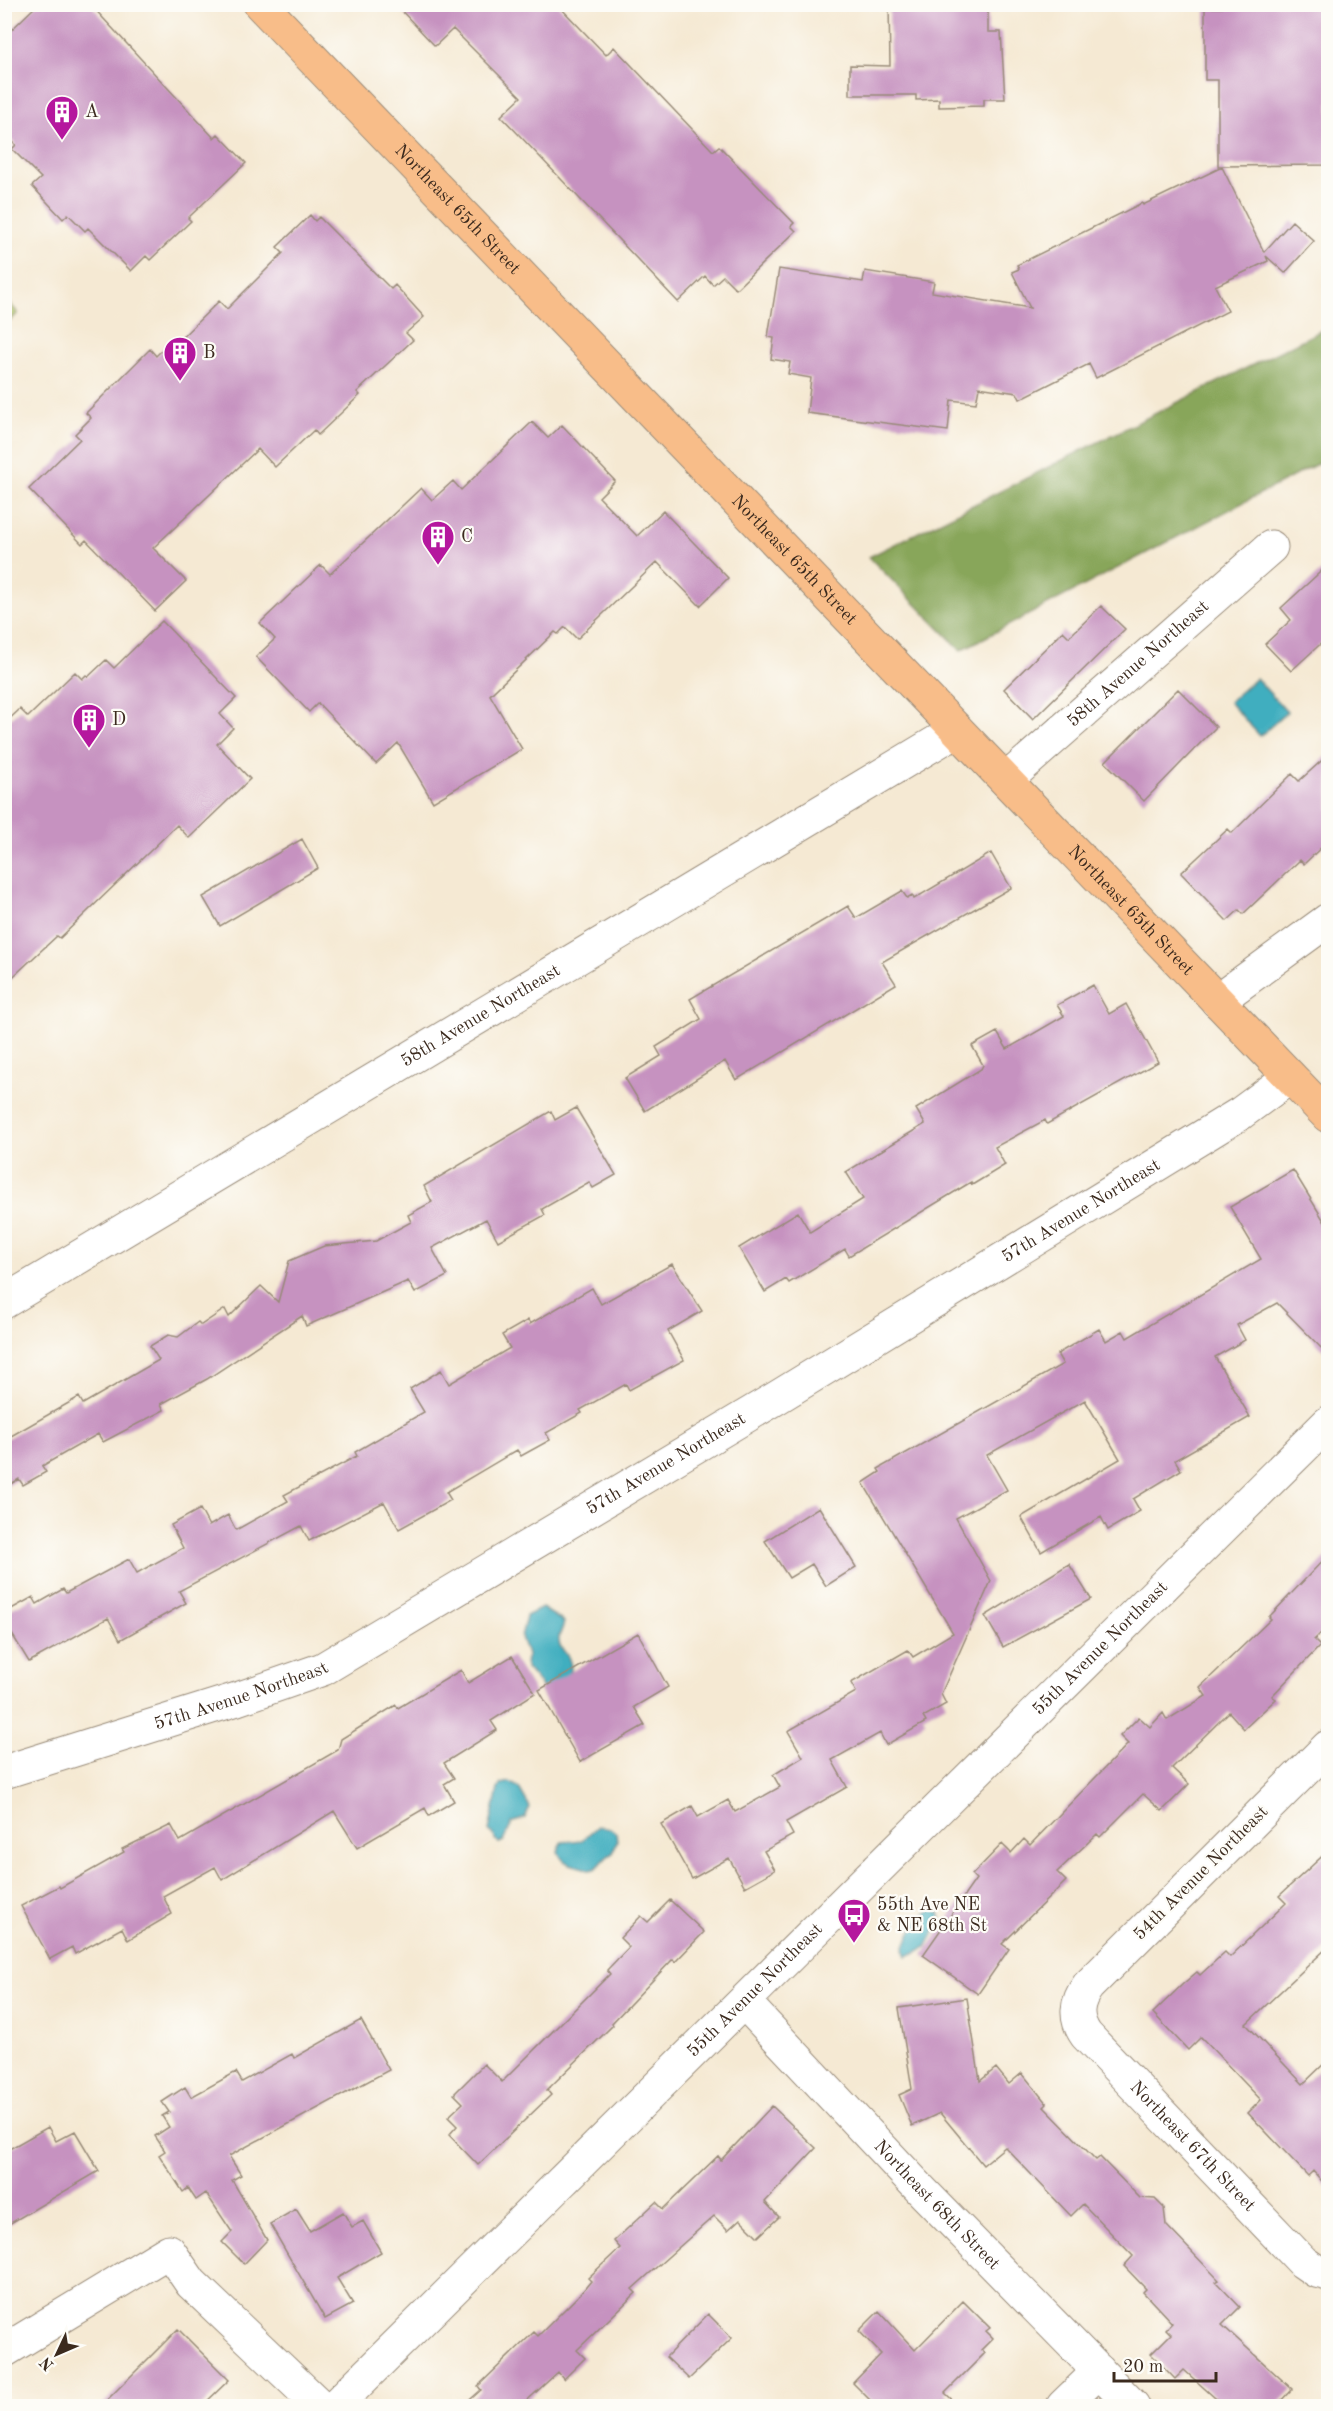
<svg xmlns="http://www.w3.org/2000/svg" width="1333" height="2411" font-family="'Old Standard TT',serif">
	<style>
		.green { fill: #abbf64; stroke: #737441; stroke-width: 1.5 }
		.forest { fill: #88a65a; stroke: #62683c; stroke-width: 1.5 }
		.water { fill: #41aebf; stroke: #3e6c6e; stroke-width: 1.5 }
		.building { fill: #c692c0 }
		.lines { fill: none; stroke-linecap: round; stroke-linejoin: round }
		.minor-casing { stroke: #988a78; stroke-width: 35 }
		.major-casing { stroke: #988a78; stroke-width: 35 }
		.minor { stroke: #fff; stroke-width: 33 }
		.major { stroke: #f8bd89; stroke-width: 33 }
		.labels { text-anchor: middle; dominant-baseline: central; stroke-width: 4.5; stroke-linejoin: round; paint-order: stroke }
		.poi-label { font-size: 18px; fill: #3b2a1e; stroke: #fdfcf7; text-anchor: start }
		.street-label { font-size: 18px; fill: #3b2a1e; stroke: #fdfcf7 }
	</style>
	<rect width="100%" height="100%" fill="#fdfcf7"/>
	<filter id="ink" filterUnits="userSpaceOnUse"><feTurbulence type="fractalNoise" baseFrequency=".0167" numOctaves="2"/><feDisplacementMap in="SourceGraphic" scale="12" xChannelSelector="R" yChannelSelector="G"/><feConvolveMatrix kernelMatrix="1 2 1 2 8 2 1 2 1" color-interpolation-filters="sRGB"/></filter>
	<filter id="wash" filterUnits="userSpaceOnUse"><feTurbulence type="fractalNoise" baseFrequency=".008" numOctaves="4" result="noise"/><feDisplacementMap in="SourceGraphic" scale="24" xChannelSelector="R" yChannelSelector="G"/><feGaussianBlur stdDeviation="1.35" result="paint"/><feColorMatrix in="noise" values="0 0 0 0 0 0 0 0 0 0 0 0 0 0 0 0 0 1.4 0 .05"/><feComposite in="paint" operator="in"/></filter>
	<g filter="url(#wash)">
		<rect width="100%" height="100%" fill="#f5e9d3"/>
		<path class="green" d="M5,298L18,313L5,326Z"/>
		<path class="forest" d="M1328,327V462L1317,464L961,650L869,557Z"/>
		<path class="water" d="M1256,678L1287,712L1260,736L1229,702Z
			M542,1608L564,1622C563,1629 560,1632 559,1637C557,1653 575,1652 570,1675L544,1689L526,1668L527,1655L521,1637L526,1616Z
			M510,1782L519,1788L530,1807L525,1818L512,1823L504,1841L499,1843L489,1830L498,1789L501,1784Z
			M598,1826L610,1828L616,1833L617,1842L613,1853C602,1857 601,1870 589,1870C575,1863 564,1868 558,1851L562,1842L582,1840Z
			M932,1909L939,1912L941,1920L926,1947L907,1956L904,1949C910,1933 916,1917 932,1909Z"/>
		<g id="blocks">
			<path class="building" d="M38,4H90L214,138L218,134L246,163L188,218L191,221L150,260L146,256L131,271L88,228L85,231L68,214L63,219L32,186L41,178L12,149L16,145L4,133V37Z
				M395,4H557L606,55L614,47L713,151L719,146L794,223L791,226L796,231L736,289L723,276L713,285L705,276L678,302L501,116L521,97L453,29L435,46Z
				M889,4L988,6V32H1001L1005,99H984V106L939,107V99L916,100V95H850V65L890,66Z
				M1222,4H1329V165L1218,166V80H1205V8H1222Z
				M1222,167L1264,252L1292,221L1314,241L1285,273L1266,256L1268,261L1215,286L1228,311L1096,378L1089,364L1020,399L1017,393L979,387L976,403L951,400L948,431L807,413L811,378L788,374L790,362L771,359L774,338L768,337L779,269L863,282L865,271L934,282L932,292L1030,308L1012,272L1019,269L1017,265L1142,203L1143,205Z
				M310,215L315,221L319,217L391,289L395,285L424,317L406,333L413,340L357,392L360,395L318,435L314,430L275,467L258,449L153,548L186,581L155,611L86,540L82,544L29,489L80,439L75,434L91,418L86,413L150,349L156,356L171,341L174,345L219,301L227,309L283,253L277,247Z
				M532,422L548,438L562,425L615,481L599,497L637,536L663,511L728,578L700,606L657,562L577,639L565,627L558,634L555,632L490,695L522,749L433,802L398,743L376,764L318,703L309,712L256,657L275,639L260,623L321,565L330,574L421,488L432,500L453,481L461,490Z
				M1329,564L1328,637L1291,671L1265,644L1291,620L1281,608Z
				M1101,606L1125,629L1033,719L1004,689L1063,631L1069,637Z
				M162,621L236,698L220,714L233,728L217,744L250,779L189,838L177,825L60,938L57,936L4,985V724L20,709L28,717L75,672L82,679L86,675L88,677L106,660L114,668Z
				M1178,689L1216,727L1144,801L1105,762Z
				M1329,754V840L1304,864L1300,860L1243,914L1239,910L1227,921L1181,873L1228,829L1232,833L1292,774L1299,781Z
				M302,839L318,868L220,926L203,897Z
				M991,853L1011,888L882,962L896,984L736,1080L725,1061L645,1111L625,1078L661,1056L656,1047L701,1019L690,999L848,906L856,918L902,891L907,898L912,895L914,899Z
				M1093,985L1109,1014L1126,1004L1158,1062L1047,1124L1045,1120L995,1147L1005,1165L972,1185L971,1182L849,1256L845,1249L789,1283L786,1279L765,1292L739,1248L798,1212L810,1232L863,1199L846,1172L925,1124L916,1109L981,1069L983,1065L972,1046L997,1032L1007,1049L1064,1016L1057,1005Z
				M576,1108L616,1175L593,1188L589,1182L542,1209L545,1215L498,1241L486,1219L432,1248L447,1276L415,1293L408,1281L306,1326L302,1316L207,1379L161,1404L164,1410L103,1442L98,1434L42,1466L46,1472L23,1485L19,1479L4,1488V1440L79,1397L83,1404L159,1360L150,1346L168,1335L178,1337L198,1322L201,1325L225,1309L229,1317L261,1286L278,1302L289,1261L324,1246L376,1241L411,1222L408,1215L432,1202L424,1186L551,1111L555,1120Z
				M1293,1170L1329,1229V1356L1277,1303L1237,1325L1245,1340L1215,1357L1250,1417L1175,1460L1181,1470L1133,1499L1140,1511L1108,1530L1101,1517L1041,1552L1021,1517L1120,1459L1085,1400L987,1455L1007,1490L956,1518L991,1581L941,1694L946,1704L923,1717L926,1722L886,1745L880,1733L832,1760L847,1787L786,1822L793,1835L764,1851L775,1870L745,1887L729,1858L692,1879L661,1824L692,1806L698,1817L728,1800L735,1812L780,1787L773,1775L803,1757L788,1731L856,1692L851,1683L908,1650L913,1657L953,1633L863,1483L880,1472L878,1469L1063,1364L1057,1354L1099,1329L1106,1341L1123,1331L1127,1338L1261,1259L1230,1207Z
				M672,1264L702,1311L668,1331L684,1360L629,1390L626,1384L580,1410L582,1413L546,1433L550,1440L521,1456L517,1450L446,1492L451,1500L399,1529L384,1502L309,1541L301,1526L179,1591L186,1603L120,1640L108,1618L29,1662L4,1621V1613L33,1597L37,1604L63,1589L66,1593L129,1559L137,1573L183,1548L171,1525L200,1509L209,1526L228,1515L236,1530L288,1501L284,1495L357,1456L355,1452L424,1412L410,1389L441,1370L449,1384L510,1348L502,1335L528,1320L530,1324L592,1288L601,1304Z
				M819,1507L856,1567L826,1586L812,1564L789,1578L765,1541Z
				M1329,1554V1625L1314,1640L1320,1646L1272,1696L1276,1699L1244,1729L1229,1712L1172,1768L1189,1784L1162,1811L1143,1794L1100,1837L1097,1834L1057,1872L1066,1881L1002,1944L1009,1949L978,1994L923,1955L976,1879L972,1875L1002,1844L1011,1853L1024,1839L1030,1845L1128,1744L1120,1736L1139,1717L1150,1727L1163,1713L1167,1720L1206,1696L1200,1687L1271,1619L1269,1617Z
				M1069,1564L1091,1599L1003,1647L985,1616Z
				M638,1633L668,1687L634,1707L645,1725L580,1762L539,1690Z
				M512,1656L535,1693L491,1721L497,1730L444,1763L454,1778L444,1784L454,1801L429,1816L425,1808L357,1848L334,1811L222,1880L215,1867L163,1896L172,1914L128,1940L122,1928L75,1954L72,1947L50,1959L21,1906L59,1886L60,1888L124,1852L122,1849L171,1825L180,1841L338,1750L341,1739L396,1705L398,1708L461,1670L468,1683Z
				M1329,1850V1946L1246,2024L1303,2084L1329,2059V2189L1313,2171L1308,2176L1248,2113L1261,2100L1201,2037L1188,2050L1153,2013L1184,1983L1197,1972L1200,1975L1225,1952L1230,1957L1286,1903L1279,1896Z
				M670,1900L704,1932L675,1962L673,1959L612,2023L613,2025L547,2090L551,2095L478,2165L449,2135L457,2126L448,2117L463,2103L454,2094L484,2064L502,2082L610,1974L607,1970L629,1947L620,1938L641,1916L648,1922Z
				M967,1998L980,2081L996,2068L1009,2084L1022,2073L1047,2104L1044,2107L1096,2160L1100,2157L1140,2198L1155,2199L1164,2208L1166,2225L1219,2280L1216,2282L1240,2307L1222,2325L1292,2389L1276,2406H1224L1184,2370L1175,2379L1151,2354L1171,2334L1166,2329L1172,2323L1143,2292L1146,2289L1124,2266L1133,2256L1083,2204L1071,2216L1005,2147L983,2165L940,2113L912,2126L899,2095L912,2089L899,2008Z
				M361,2020L389,2070L229,2156L241,2175L232,2180L267,2240L244,2264L222,2242L232,2232L206,2193L196,2200L188,2188L183,2192L159,2155L165,2151L155,2136L169,2127L162,2116L169,2112L162,2102L185,2087L191,2097L236,2072L242,2082L292,2054L294,2058Z
				M772,2106L816,2148L765,2202L779,2217L758,2237L740,2219L728,2230L714,2216L632,2289L636,2293L577,2350L585,2358L564,2379L558,2372L521,2406H463L481,2390L478,2386L534,2332L538,2336L582,2292L591,2281L588,2278L620,2248L614,2241L656,2202L663,2209L718,2156L721,2160Z
				M48,2127L56,2141L75,2131L99,2171L4,2227V2152Z
				M296,2209L310,2231L343,2212L352,2227L363,2221L381,2252L337,2278L353,2304L325,2319L270,2224Z
				M963,2301L990,2328L986,2331L993,2338L981,2350L985,2353L945,2393L959,2406H876L853,2383L881,2354L859,2331L879,2311L915,2350Z
				M708,2314L732,2338L689,2379L666,2357Z
				M178,2329L229,2380L202,2406H101Z"/>
		</g>
	</g>
	<g filter="url(#ink)">
		<use href="#blocks" fill-opacity="0" stroke="#988a78" stroke-width="1.5"/>
		<g class="lines">
			<g class="minor-casing">
				<g id="minor">
					<path id="s1" d="M1006,780L1271,547"/>
					<path d="M1217,1001L1328,920"/>
					<path id="s2" d="M4,1302L957,730"/>
					<path id="s3" d="M1328,1747L1088,1986C1076,2002 1074,2018 1086,2035L1303,2262L1316,2271L1328,2274"/>
					<path id="s4" d="M4,1772L237,1699L323,1669L778,1397L1241,1113L1290,1077"/>
					<path id="s5" d="M744,2002L923,2192L1133,2406"/>
					<path d="M4,2351L169,2251L191,2283L320,2406"/>
					<path id="s6" d="M335,2406L1328,1423"/>
					<path d="M1063,2406L1099,2371"/>
				</g>
			</g>
			<g class="major-casing">
				<g id="major">
					<path id="s7" d="M260,4L1328,1116"/>
				</g>
			</g>
			<use href="#minor" class="minor"/>
			<use href="#major" class="major"/>
		</g>
	</g>
	<defs>
		<g id="building-pin" transform="scale(1.725)"><path d="M0 17L-7.5 6A9.5 9.5 0 1 1 7.5 6Z" fill="#b5179e" stroke="#fdfcf7"/><path d="M-4-6H4V6H1V3H-1V6H-4ZM-2.5-4.3h1.7v1.8h-1.7ZM.8-4.3h1.7v1.8H.8ZM-2.5-1h1.7V.8h-1.7ZM.8-1h1.7V.8H.8Z" fill="#fff"/></g>
		<g id="bus-pin" transform="scale(1.725)"><path d="M0 17L-7.5 6A9.5 9.5 0 1 1 7.5 6Z" fill="#b5179e" stroke="#fdfcf7"/><path d="M-5-6H5V4H4V6H2V4H-2V6H-4V4H-5ZM-3.5-4V0h7V-4ZM-3.5 1.2v1.5H-2V1.2ZM2 1.2v1.5H3.5V1.2Z" fill="#fff"/></g>
	</defs>
	<g fill-rule="evenodd">
		<use href="#building-pin" x="62" y="112"/>
		<use href="#building-pin" x="180" y="353"/>
		<use href="#building-pin" x="438" y="537"/>
		<use href="#building-pin" x="89" y="720"/>
		<use href="#bus-pin" x="854" y="1915"/>
	</g>
	<g class="labels">
		<g class="poi-label">
			<text x="85" y="112">A</text>
			<text x="203" y="353">B</text>
			<text x="461" y="537">C</text>
			<text x="112" y="720">D</text>
			<text x="877" y="1905">55th Ave NE<tspan x="877" dy="21">&amp; NE 68th St</tspan></text>
		</g>
		<g class="street-label">
			<text stroke="none"><textPath href="#s7" startOffset="285">Northeast 65th Street</textPath></text>
			<text stroke="none"><textPath href="#s7" startOffset="771">Northeast 65th Street</textPath></text>
			<text stroke="none"><textPath href="#s1" startOffset="176">58th Avenue Northeast</textPath></text>
			<text stroke="none"><textPath href="#s7" startOffset="1257">Northeast 65th Street</textPath></text>
			<text stroke="none"><textPath href="#s2" startOffset="556">58th Avenue Northeast</textPath></text>
			<text stroke="none"><textPath href="#s4" startOffset="1221">57th Avenue Northeast</textPath></text>
			<text stroke="none"><textPath href="#s4" startOffset="735">57th Avenue Northeast</textPath></text>
			<text stroke="none"><textPath href="#s6" startOffset="1077">55th Avenue Northeast</textPath></text>
			<text stroke="none"><textPath href="#s4" startOffset="249">57th Avenue Northeast</textPath></text>
			<text transform="translate(1201 1873) rotate(-45)">54th Avenue Northeast</text>
			<text stroke="none"><textPath href="#s6" startOffset="591">55th Avenue Northeast</textPath></text>
			<text stroke="none"><textPath href="#s3" startOffset="546">Northeast 67th Street</textPath></text>
			<text stroke="none"><textPath href="#s5" startOffset="280">Northeast 68th Street</textPath></text>
		</g>
	</g>
	<rect width="1333" height="2411" fill="none" stroke="#fdfcf7" stroke-width="24"/>
	<g transform="translate(57 2354) rotate(226)" stroke="#fdfcf7" stroke-width="4.5" paint-order="stroke">
	<path d="M0-4.5L10 22L0 15L-10 22Z" fill="#3b2a1e"/>
	<text y="-9" font-size="16" font-weight="bold" text-anchor="middle" fill="#3b2a1e">N</text>
	</g>
	<path d="M1114 2372v9h102v-9" fill="none" stroke="#3b2a1e" stroke-width="3"/>
	<text x="1123" y="2372" font-size="18" fill="#3b2a1e" stroke="#fdfcf7" stroke-width="4.5" paint-order="stroke">20 m</text>
</svg>
